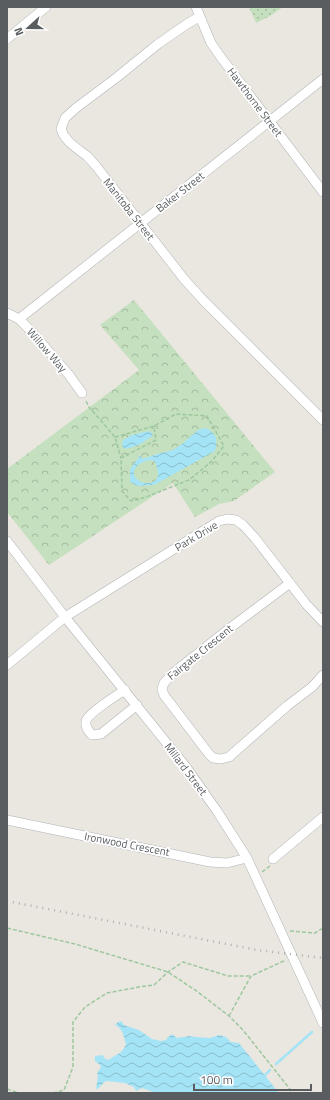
<svg xmlns="http://www.w3.org/2000/svg" width="330" height="1100" font-family="'Titillium Web',sans-serif">
	<style>
		.forest { fill: url(#forest-crowns) }
		.park { fill: url(#park-dots) }
		.water { fill: url(#water-waves); fill-rule: evenodd }
		.lines { fill: none; stroke-linecap: round; stroke-linejoin: round }
		.stream { stroke: #a4e4f6; stroke-width: 2.5 }
		.minor-casing { stroke: #b1b4b7; stroke-width: 10 }
		.path { stroke: #9dc89f; stroke-width: 1.5; stroke-dasharray: 4 2; stroke-linecap: butt }
		.minor { stroke: #fff; stroke-width: 9 }
		.rail { stroke: #afb0b0; stroke-width: 2.5; stroke-dasharray: 1 5; stroke-linecap: butt }
		.labels { text-anchor: middle; dominant-baseline: central; stroke-width: 3.5; stroke-linejoin: round; paint-order: stroke }
		.street-label { font-size: 11px; fill: #595d60; stroke: #fff }
	</style>
	<defs>
		<pattern id="forest-crowns" width="20" height="18" patternUnits="userSpaceOnUse"><rect width="20" height="18" fill="#c5e0be"/><path d="M2 6a3 3 0 1 1 6 0M12 15a3 3 0 1 1 6 0" fill="none" stroke="#a3b99e"/></pattern>
		<pattern id="park-dots" width="8" height="8" patternUnits="userSpaceOnUse"><rect width="8" height="8" fill="#c5e0be"/><path d="M2 2h.1M6 6h.1" fill="none" stroke="#a3b99e" stroke-width="1.8" stroke-linecap="round"/></pattern>
		<pattern id="water-waves" width="16" height="10" patternUnits="userSpaceOnUse"><rect width="16" height="10" fill="#a4e4f6"/><path d="M0 5q4-4 8 0t8 0" fill="none" stroke="#89bccb"/></pattern>
	</defs>
	<rect width="100%" height="100%" fill="#eae6e0"/>
	<path class="forest" d="M134,300L275,472L234,501L219,504L195,517L173,483L49,565L7,512V469L139,370L100,325Z"/>
	<path class="park" d="M249,7H283L270,16L256,23Z"/>
	<path class="water" d="M205,428C217,433 218,440 215,451L154,485L138,486L130,482V469L140,456L141,455L142,459H143L157,454L173,450L182,444L198,430ZM149,460L155,461C156,465 158,470 158,474C158,488 132,485 134,471C135,468 137,465 140,464C142,462 146,461 149,460Z
		M148,431L152,433L153,435C145,442 136,447 125,449L122,446L123,440L132,435Z
		M121,1021L124,1025L139,1030L152,1039L161,1041L166,1040L168,1037L172,1034L177,1038L190,1036L195,1037L210,1038L219,1035L226,1037L231,1042L239,1043L279,1093H156L142,1088L136,1091L134,1087L125,1083L107,1081C102,1082 101,1088 96,1089L98,1076L97,1073L101,1067L100,1065L95,1061V1056L103,1055L104,1058L108,1060L121,1052L126,1045C124,1038 123,1028 115,1025L118,1022Z"/>
	<g class="lines">
		<path class="stream" d="M276,1064L312,1032
			M265,1075L270,1070"/>
		<g class="minor-casing">
			<path id="minor" d="M196,7L211,43L220,56L323,192
				M199,17L187,24L158,44L116,78L76,108L65,118L61,129C65,142 77,148 87,156C90,159 93,163 96,166L184,279L203,300L323,420
				M7,39L46,7
				M7,313L19,319L32,332L69,375L82,393
				M19,319L323,79
				M7,541L65,617L186,767L217,811L247,858L323,1023
				M290,583L230,628L173,673L164,683L162,689L164,695L209,754L213,758L221,759L229,757L287,706L312,687L323,675
				M7,665L65,617L219,521L227,519L236,520L243,525L255,538L306,604L323,622
				M125,690C117,695 87,714 86,721C85,727 88,731 92,735L101,734L137,705
				M7,820L210,862L227,863L247,858
				M273,859L323,817"/>
		</g>
		<path class="path" d="M86,401L89,407L115,437L121,458
			M115,437L154,426L176,414L207,416L224,446L211,462L189,480L146,497L131,501L122,491L121,458L156,440L154,426
			M262,872L270,866
			M7,928L75,944L168,972L198,992L229,1016L243,1030L293,1093
			M290,931L315,933L323,928
			M229,1016L251,976L286,960
			M7,1089L19,1093
			M53,1093L64,1090L73,1067V1022L85,1007L107,993L139,987L154,985L168,972L183,962L228,976H251"/>
		<use href="#minor" class="minor"/>
		<path class="rail" d="M7,901L257,950L323,958"/>
	</g>
	<g class="labels">
		<g class="street-label">
			<text transform="translate(255 102) rotate(53)">Hawthorne Street</text>
			<text transform="translate(180 192) rotate(-38)">Baker Street</text>
			<text transform="translate(129 209) rotate(52)">Manitoba Street</text>
			<text transform="translate(47 350) rotate(49)">Willow Way</text>
			<text transform="translate(196 536) rotate(-31)">Park Drive</text>
			<text transform="translate(200 652) rotate(-39)">Fairgate Crescent</text>
			<text transform="translate(186 769) rotate(53)">Millard Street</text>
			<text transform="translate(127 844) rotate(11)">Ironwood Crescent</text>
		</g>
	</g>
	<rect width="330" height="1100" fill="none" stroke="#595d60" stroke-width="16"/>
	<g transform="translate(28 28) rotate(249)" stroke="#ffffff" stroke-width="3" paint-order="stroke">
	<path d="M0-3L7 15L0 10L-7 15Z" fill="#595d60"/>
	<text y="-6" font-size="11" font-weight="bold" text-anchor="middle" fill="#595d60">N</text>
	</g>
	<path d="M194 1084v6h117v-6" fill="none" stroke="#595d60" stroke-width="2"/>
	<text x="200" y="1084" font-size="12" fill="#595d60" stroke="#ffffff" stroke-width="3" paint-order="stroke">100 m</text>
</svg>
